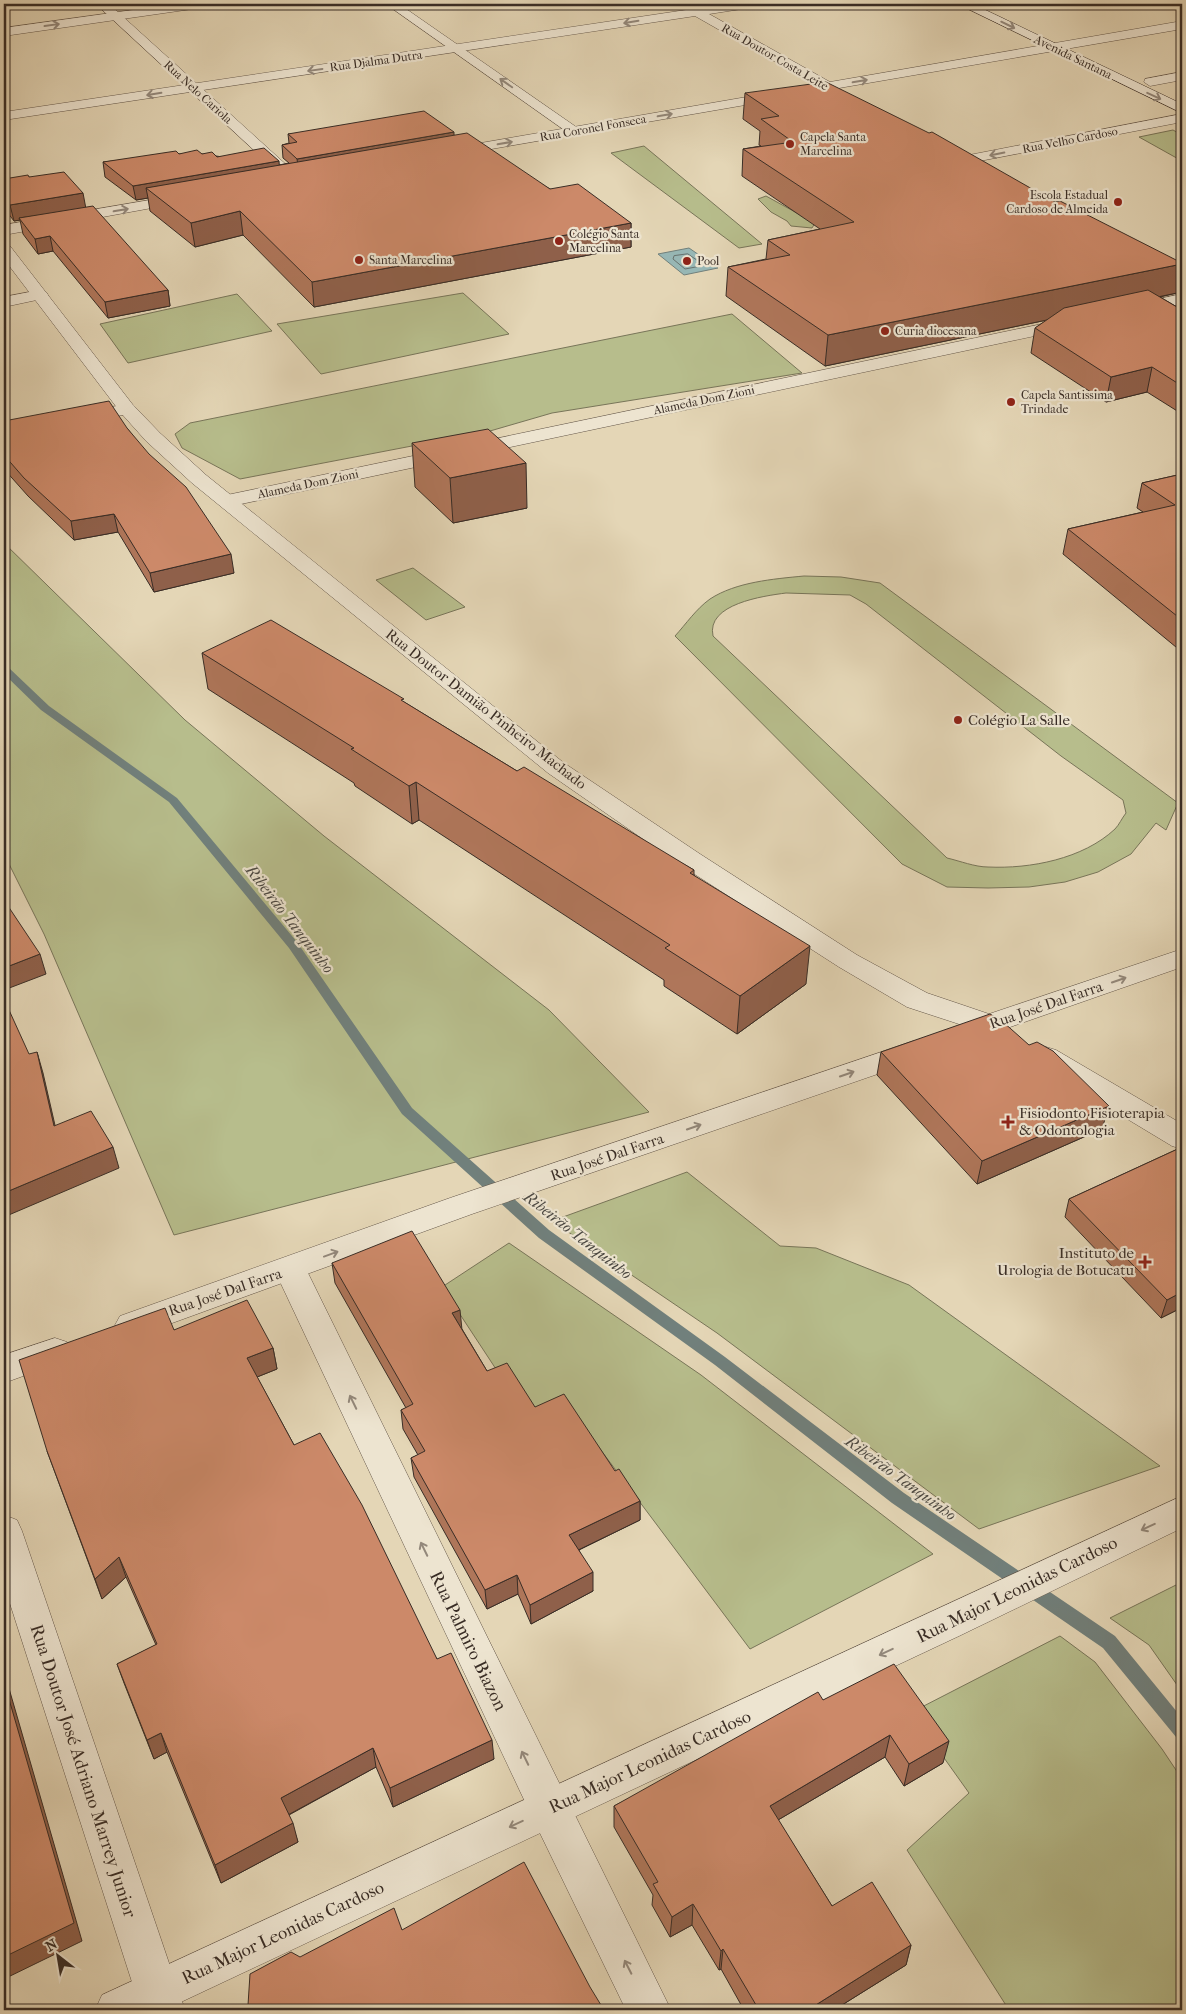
<svg xmlns="http://www.w3.org/2000/svg" width="1186" height="2014" font-family="'IM FELL French Canon',serif">
	<style>
		.green { fill: #b7bd8c; stroke: #787559; fill-rule: evenodd }
		.water { fill: #97b7b5; stroke: #71807c }
		.lines { fill: none; stroke-linecap: round; stroke-linejoin: round }
		.shore { stroke: #68726e; stroke-width: 1 }
		.stream { fill: #71807c; fill-rule: evenodd }
		.minor-casing { stroke: #64574a; stroke-width: 1 }
		.tertiary-casing { stroke: #64574a; stroke-width: 1 }
		.secondary-casing { stroke: #392d26; stroke-width: 1 }
		.minor { fill: #ede4d0; fill-rule: evenodd }
		.tertiary { fill: #ede4d0; fill-rule: evenodd }
		.secondary { fill: #ede4d0; fill-rule: evenodd }
		.wall { fill: #af765a; stroke: #392d26 }
		.shaded-wall { fill: #8f604a; stroke: #392d26 }
		.building { fill: #cc8969; stroke: #392d26 }
		.oneway { stroke: #93887b }
		.poi-dot { fill: #8f2418; stroke: #ede4d0; stroke-width: 2 }
		.labels { text-anchor: middle; dominant-baseline: central; stroke-width: 4.5; stroke-linejoin: round; paint-order: stroke }
		.far-street-label { font-size: 12px; fill: #392d26; stroke: #ede4d0 }
		.far-poi-label { font-size: 12px; fill: #392d26; stroke: #ede4d0; text-anchor: start }
		.street-label { font-size: 15px; fill: #392d26; stroke: #ede4d0 }
		.poi-label { font-size: 15px; fill: #392d26; stroke: #ede4d0; text-anchor: start }
		.water-label { font-size: 16px; font-style: italic; fill: #4c4943; stroke: #ede4d0 }
		.near-street-label { font-size: 18px; fill: #392d26; stroke: #ede4d0 }
	</style>
	<rect width="100%" height="100%" fill="#e4d6b6"/>
	<filter id="stains"><feTurbulence type="fractalNoise" baseFrequency=".004" numOctaves="4"/><feColorMatrix values="0 0 0 0 .2 0 0 0 0 .09 0 0 0 0 .02 0 0 0 .5 -.17"/></filter>
	<radialGradient id="worn" r=".72"><stop offset=".6" stop-color="#630" stop-opacity="0"/><stop offset="1" stop-color="#630" stop-opacity=".3"/></radialGradient>
	<path class="green" d="M1173,130L1182,135V161L1139,137Z
		M644,146L762,244L739,248L611,153Z
		M766,196L815,223L812,228L791,226L787,221L771,212L758,199Z
		M463,293L509,334L321,374L277,324Z
		M237,294L272,331L128,363L100,324Z
		M732,314L802,373L552,413L490,431L240,479L182,448L175,434L190,423Z
		M4,543L185,720L324,836L549,1010L649,1112L174,1235L44,934L4,854Z
		M413,568L465,607L426,620L376,580Z
		M804,576L841,577L880,583L1178,803L1166,830L1156,823L1131,854L1098,872L1065,882L1029,887L988,888L947,887L902,864L675,636C686,624 696,609 710,599C736,582 773,579 804,576ZM786,593L850,595L866,604L1061,756L1123,800L1126,813C1122,818 1119,825 1115,829C1083,859 1030,869 988,867C975,867 960,861 947,858L713,636C706,604 763,596 786,593Z
		M687,1172L780,1246L816,1248L909,1285L1160,1466L979,1529L717,1333L552,1221Z
		M509,1243L701,1375L933,1554L750,1649L579,1421L538,1433L442,1287Z
		M1182,1582V1692L1149,1645L1110,1618Z
		M1060,1636L1095,1662L1162,1749L1182,1779V2010H1009L907,1850L969,1793L927,1734L914,1711Z"/>
	<path class="water" d="M689,248L718,268L684,275L658,254Z"/>
	<g class="lines">
		<path class="shore" d="M688,254L701,263V266L685,269L673,259L674,256Z"/>
		<path class="stream" d="M4,666L8,667L49,706L177,798L297,942L412,1108L549,1230L725,1357L904,1493L1115,1636L1182,1718V1739L1176,1737L1103,1648L892,1503L715,1365L539,1238L402,1114L289,948L169,802L41,710L4,674Z"/>
		<g class="minor-casing">
			<path id="minor" d="M96,4H109L292,170L294,173L292,176H282Z
				M386,4H399L582,131L580,134H570Z
				M1182,72V80L1150,86L1144,82L1145,79Z
				M1182,114V122L959,165L954,164L952,161L954,158L959,157Z
				M40,290L46,292L48,295L46,298L4,307V297Z
				M1182,294V304L1132,315L1126,314L1124,310L1126,306Z
				M1071,318L1077,319L1079,323L1077,327L227,507L220,505L217,501L220,497L227,495Z
				M127,404L133,405L136,409L133,413L4,438V428Z
				M1046,1047L1056,1050L1182,1124V1149L1172,1146L1036,1064L1032,1057L1036,1050Z
				M290,1257L301,1260L306,1269L671,2010H626L535,1823L274,1269L279,1260Z
				M4,1515L17,1520L22,1531L185,2010H141L4,1585Z"/>
		</g>
		<g class="tertiary-casing">
			<path id="tertiary" d="M176,4H205L199,8L4,36V28Z
				M690,4L699,8L727,4H754L748,8L709,14L830,82L1182,21V29L839,88L838,92L833,93L826,91L451,156L444,152L446,149L816,85L695,16L4,120V112L686,10L684,8L686,6Z
				M185,194L190,195L192,198L190,201L4,235V225Z
				M4,244L10,246L133,405L160,433L206,475L564,763L700,854L857,955L927,993L989,1014L1182,949V967L973,1040L963,1037L959,1030L962,1025L907,1007L839,967L682,866L548,773L192,483L146,441L121,413L4,259Z
				M914,1041L924,1044L928,1051L924,1058L472,1214L131,1338L120,1334L115,1325L120,1316L450,1198Z
				M55,1338L67,1342L71,1351L67,1360L4,1383V1355Z
				M1182,1496V1528L959,1636L164,2010H95L102,1995Z"/>
		</g>
		<g class="secondary-casing">
			<path id="secondary" d="M958,4H973L1182,104V113Z"/>
		</g>
		<use href="#minor" class="minor"/>
		<use href="#tertiary" class="tertiary"/>
		<use href="#secondary" class="secondary"/>
	</g>
	<path class="wall" d="M745,93L1177,293L1160,297L1182,310V414L1147,392L1106,402L1031,353L1035,328L1047,320L825,366L726,296L728,267L766,259L768,240L820,229L742,176L743,149L761,146L759,145L760,131L743,119Z
		M288,134L454,135L550,189L631,223V247L314,307L243,235L195,247L150,211L148,198L136,200L105,177L103,162L179,154H202L279,165L289,163L283,158L282,145L289,143Z
		M29,177L86,207L168,290L170,306L108,318L53,251L38,254L23,234L20,220L14,221L4,208V179Z
		M4,421L127,428L234,573L154,592L118,532L74,540L28,496L4,469Z
		M412,443L527,508L453,523L415,487Z
		M1182,474V652L1063,554L1068,529L1143,512L1137,508L1142,483Z
		M202,653L404,702L517,771L694,870V875L806,984L737,1034L664,986V980L419,820L412,824L355,786L354,783L208,689Z
		M1182,757V793L1179,791L1180,766Z
		M881,1052L1102,1129L977,1184L877,1075Z
		M1182,1147V1309L1181,1308L1161,1318L1065,1217L1069,1199Z
		M332,1263L462,1329L487,1371L535,1407L615,1471L640,1501V1520L579,1550L593,1591L531,1624L518,1594L487,1609L414,1477L411,1458L418,1455L403,1429L401,1410L406,1408L335,1283Z
		M174,1330L273,1348L277,1369L257,1377L294,1445L437,1659L494,1759L393,1807L376,1767L289,1815L298,1842L221,1883L167,1752L154,1759L124,1683L117,1664L156,1645L126,1577L102,1599L47,1451Z
		M823,1700L943,1763L904,1786L885,1757L778,1820L832,1906L911,1945L906,1965L834,2010H744L721,1969L719,1970L692,1925L670,1937L652,1905L653,1895L614,1827V1806Z"/>
	<path class="shaded-wall" d="M454,132V145L299,172L297,159Z
		M279,161L280,175L146,188L148,198L136,200L133,186Z
		M83,193L86,209L19,218L20,220L14,221L10,205Z
		M240,211L243,235L195,247L191,223Z
		M631,223V247L314,307L312,282Z
		M50,236L53,251L38,254L35,239Z
		M1182,264V270L1177,293L825,366L828,335Z
		M168,290L170,306L108,318L105,302Z
		M1152,367L1147,392L1106,402L1111,377Z
		M526,463L527,508L453,523L450,478Z
		M114,514L118,532L74,540L71,521Z
		M231,554L234,573L154,592L150,573Z
		M416,782L419,820L412,824L409,786Z
		M810,946L806,984L737,1034L740,996Z
		M40,954L46,974L4,990V968Z
		M37,1052L43,1073L60,1147L54,1126Z
		M1109,1106L1102,1129L977,1184L982,1161Z
		M113,1147L119,1168L4,1217V1193Z
		M1182,1292V1303L1181,1308L1161,1318L1167,1300Z
		M460,1310L462,1330L452,1313Z
		M273,1348L277,1369L252,1379L247,1358Z
		M640,1501V1520L570,1554L569,1535Z
		M119,1557L126,1577L102,1599L95,1579Z
		M593,1572V1591L531,1624L530,1605Z
		M517,1575L518,1594L487,1609L485,1590Z
		M4,1676L8,1685L82,1941L4,1979Z
		M161,1733L167,1752L154,1759L147,1740Z
		M890,1735L885,1757L766,1827L770,1806Z
		M492,1740L494,1759L393,1807L390,1788Z
		M949,1741L943,1763L904,1786L909,1764Z
		M373,1748L376,1767L286,1816L281,1798Z
		M293,1823L298,1842L221,1883L215,1865Z
		M693,1904L692,1925L670,1937L672,1917Z
		M911,1945L906,1965L834,2010H811V2008Z
		M723,1949L721,1969L719,1970L721,1951Z"/>
	<path class="building" d="M826,82L929,133L932,132L1055,202L1060,201L1182,263V264L828,335L728,267L790,255L768,240L854,222L743,149L793,142L761,119L779,116L745,93Z
		M424,111L454,132L297,159L282,145L297,142L288,134Z
		M467,133L550,189L578,184L631,223L312,282L240,211L191,223L146,188Z
		M264,148L279,161L133,186L103,162L176,151L179,154L197,150L202,154L212,152L217,157Z
		M64,172L83,193L10,205L4,197V179L28,175L29,177Z
		M93,206L168,290L105,302L50,236L35,239L19,218Z
		M1148,290L1182,310V386L1152,367L1111,377L1035,328L1064,308Z
		M109,401L127,428L149,454L186,487L231,554L150,573L114,514L71,521L24,478L4,455V421Z
		M488,429L526,463L450,478L412,443Z
		M1182,474V620L1068,529L1175,505L1142,483Z
		M271,620L404,699L401,700L517,771L524,767L626,829L694,870L690,873L810,946L740,996L665,948L670,945L416,782L409,786L351,749L354,748L202,653Z
		M4,900L40,954L4,968Z
		M4,999L29,1054L37,1052L54,1126L91,1111L113,1147L4,1193Z
		M990,1014L1002,1021L1029,1045L1037,1042L1053,1051L1109,1106L982,1161L881,1052Z
		M1182,1147V1292L1167,1300L1069,1199Z
		M412,1231L460,1310L452,1313L487,1371L507,1363L535,1407L564,1394L615,1471L619,1469L640,1501L569,1535L593,1572L530,1605L517,1575L485,1590L411,1458L425,1451L401,1410L413,1404L332,1263Z
		M247,1300L273,1348L247,1358L294,1445L320,1433L362,1505L437,1659L451,1653L492,1740L390,1788L373,1748L281,1798L293,1823L215,1865L161,1733L147,1740L117,1664L157,1644L119,1557L95,1579L47,1451L19,1360L165,1308L174,1330Z
		M894,1664L949,1741L909,1764L890,1735L770,1806L832,1906L872,1882L911,1945L811,2008L812,2010H759L723,1949L721,1951L693,1904L672,1917L653,1884L658,1882L614,1806L818,1692L823,1700Z
		M4,1682L74,1923L4,1957Z
		M524,1862L590,1987L604,2010H250L248,2005L250,1974L291,1952L300,1957L394,1908L402,1930Z"/>
	<defs><path id="oneway-shaft" d="M-6 0H5M1.5-3L5.5 0L1.5 3" fill="none" stroke-width="1.6" stroke-linecap="round" stroke-linejoin="round" transform="scale(1.25)"/></defs>
	<g class="oneway">
		<use href="#oneway-shaft" transform="translate(631 22) rotate(171)"/>
		<use href="#oneway-shaft" transform="translate(52 25) rotate(-8)"/>
		<use href="#oneway-shaft" transform="translate(1008 25) rotate(26)"/>
		<use href="#oneway-shaft" transform="translate(315 70) rotate(172)"/>
		<use href="#oneway-shaft" transform="translate(860 81) rotate(-10)"/>
		<use href="#oneway-shaft" transform="translate(506 83) rotate(-145)"/>
		<use href="#oneway-shaft" transform="translate(154 94) rotate(171)"/>
		<use href="#oneway-shaft" transform="translate(1154 96) rotate(25)"/>
		<use href="#oneway-shaft" transform="translate(665 115) rotate(-10)"/>
		<use href="#oneway-shaft" transform="translate(505 143) rotate(-10)"/>
		<use href="#oneway-shaft" transform="translate(997 154) rotate(169)"/>
		<use href="#oneway-shaft" transform="translate(121 210) rotate(-10)"/>
		<use href="#oneway-shaft" transform="translate(1119 980) rotate(-19)"/>
		<use href="#oneway-shaft" transform="translate(847 1074) rotate(-19)"/>
		<use href="#oneway-shaft" transform="translate(694 1127) rotate(-19)"/>
		<use href="#oneway-shaft" transform="translate(331 1254) rotate(-20)"/>
		<use href="#oneway-shaft" transform="translate(353 1402) rotate(-116)"/>
		<use href="#oneway-shaft" transform="translate(1148 1527) rotate(155)"/>
		<use href="#oneway-shaft" transform="translate(424 1549) rotate(-116)"/>
		<use href="#oneway-shaft" transform="translate(886 1652) rotate(155)"/>
		<use href="#oneway-shaft" transform="translate(525 1758) rotate(-116)"/>
		<use href="#oneway-shaft" transform="translate(516 1824) rotate(155)"/>
		<use href="#oneway-shaft" transform="translate(628 1967) rotate(-117)"/>
	</g>
	<g class="poi-dot">
		<circle cx="790" cy="144" r="5"/>
		<circle cx="1118" cy="202" r="5"/>
		<circle cx="559" cy="241" r="5"/>
		<circle cx="359" cy="260" r="5"/>
		<circle cx="687" cy="261" r="5"/>
		<circle cx="885" cy="331" r="5"/>
		<circle cx="1011" cy="402" r="5"/>
		<circle cx="958" cy="720" r="5"/>
		<path d="M1005.5 1114.5h5v5h5v5h-5v5h-5v-5h-5v-5h5z"/>
		<path d="M1142.5 1254.5h5v5h5v5h-5v5h-5v-5h-5v-5h5z"/>
	</g>
	<g class="labels">
		<g class="far-street-label">
			<text transform="translate(775 57) rotate(30)">Rua Doutor Costa Leite</text>
			<text transform="translate(1073 57) rotate(26)">Avenida Santana</text>
			<text transform="translate(376 61) rotate(-8)">Rua Djalma Dutra</text>
			<text transform="translate(198 92) rotate(42)">Rua Nelo Cariola</text>
			<text transform="translate(593 128) rotate(-10)">Rua Coronel Fonseca</text>
			<text transform="translate(1070 140) rotate(-11)">Rua Velho Cardoso</text>
			<text transform="translate(704 400) rotate(-12)">Alameda Dom Zioni</text>
			<text transform="translate(308 484) rotate(-12)">Alameda Dom Zioni</text>
		</g>
		<g class="far-poi-label">
			<text x="800" y="137">Capela Santa<tspan x="800" dy="14">Marcelina</tspan></text>
			<text x="1108" y="195" text-anchor="end">Escola Estadual<tspan x="1108" dy="14">Cardoso de Almeida</tspan></text>
			<text x="569" y="234">Colégio Santa<tspan x="569" dy="14">Marcelina</tspan></text>
			<text x="369" y="260">Santa Marcelina</text>
			<text x="697" y="261">Pool</text>
			<text x="895" y="331">Curia diocesana</text>
			<text x="1021" y="395">Capela Santissima<tspan x="1021" dy="14">Trindade</tspan></text>
		</g>
		<g class="street-label">
			<text transform="translate(486 709) rotate(38)">Rua Doutor Damião Pinheiro Machado</text>
			<text transform="translate(1046 1005) rotate(-19)">Rua José Dal Farra</text>
			<text transform="translate(607 1157) rotate(-19)">Rua José Dal Farra</text>
			<text transform="translate(225 1292) rotate(-19)">Rua José Dal Farra</text>
		</g>
		<g class="poi-label">
			<text x="968" y="720">Colégio La Salle</text>
			<text x="1019" y="1113">Fisiodonto Fisioterapia<tspan x="1019" dy="17">&amp; Odontologia</tspan></text>
			<text x="1134" y="1253" text-anchor="end">Instituto de<tspan x="1134" dy="17">Urologia de Botucatu</tspan></text>
		</g>
		<g class="water-label">
			<text transform="translate(290 919) rotate(52)">Ribeirão Tanquinho</text>
			<text transform="translate(578 1235) rotate(38)">Ribeirão Tanquinho</text>
			<text transform="translate(901 1478) rotate(36)">Ribeirão Tanquinho</text>
		</g>
		<g class="near-street-label">
			<text transform="translate(1017 1590) rotate(-26)">Rua Major Leonidas Cardoso</text>
			<text transform="translate(468 1641) rotate(64)">Rua Palmiro Biazon</text>
			<text transform="translate(650 1762) rotate(-25)">Rua Major Leonidas Cardoso</text>
			<text transform="translate(83 1771) rotate(72)">Rua Doutor José Adriano Marrey Junior</text>
			<text transform="translate(283 1933) rotate(-25)">Rua Major Leonidas Cardoso</text>
		</g>
	</g>
	<rect width="1186" height="2014" fill="none" stroke="#e4d6b6" stroke-width="20"/>
	<rect x="5" y="5" width="1176" height="2004" fill="none" stroke="#392d26" stroke-width="2.5"/>
	<rect x="10" y="10" width="1166" height="1994" fill="none" stroke="#392d26"/>
	<g transform="translate(58 1956) rotate(329)" stroke="#ede4d0" stroke-width="4" paint-order="stroke">
	<path d="M0-4L9 19L0 12L-9 19Z" fill="#392d26"/>
	<text y="-8" font-size="14" font-weight="bold" text-anchor="middle" fill="#392d26">N</text>
	</g>
	<rect width="100%" height="100%" filter="url(#stains)"/>
	<rect width="100%" height="100%" fill="url(#worn)"/>
</svg>
